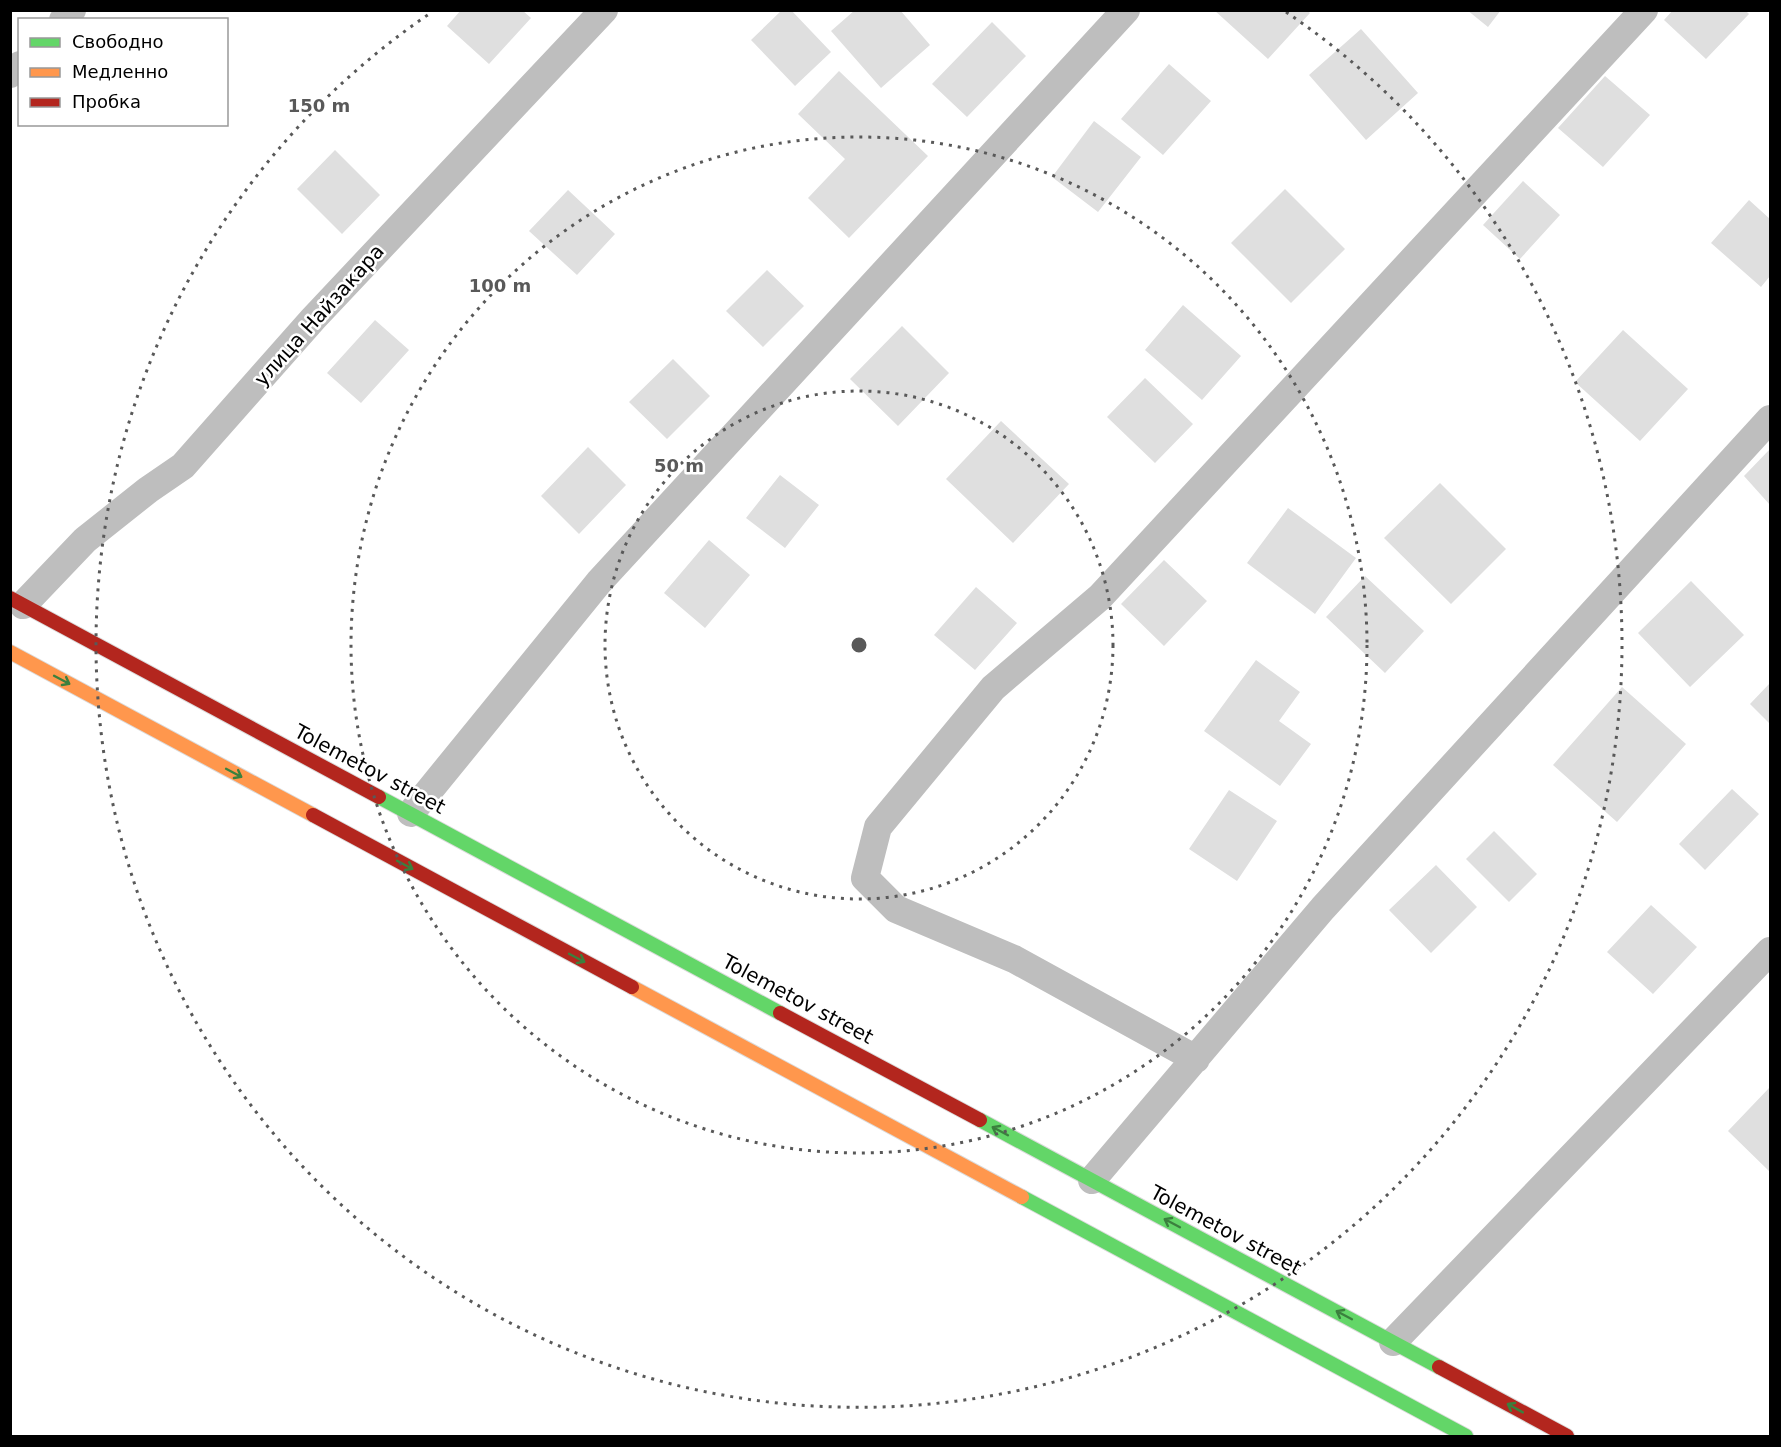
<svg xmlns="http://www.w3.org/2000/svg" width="1781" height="1447" font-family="'DejaVu Sans',sans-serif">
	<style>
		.building { fill: #dfdfdf }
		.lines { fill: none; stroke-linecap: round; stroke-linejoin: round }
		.fast-casing { stroke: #dbdbdb; stroke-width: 16 }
		.slow-casing { stroke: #dbdbdb; stroke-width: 16 }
		.jam-casing { stroke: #dbdbdb; stroke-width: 16 }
		.street { stroke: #bebebe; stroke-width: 28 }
		.fast { stroke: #63d668; stroke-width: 14 }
		.slow { stroke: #ff974d; stroke-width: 14 }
		.jam { stroke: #b3261e; stroke-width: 14 }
		.oneway { stroke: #3b803e }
		.ring { fill: none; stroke: #595959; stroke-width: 3; stroke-dasharray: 3 6 }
		.labels { text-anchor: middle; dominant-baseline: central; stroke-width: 5; stroke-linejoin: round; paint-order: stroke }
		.street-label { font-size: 20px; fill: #000; stroke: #fff }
		.centre { fill: #595959; stroke: #fff; stroke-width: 3 }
		.ring-label { font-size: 18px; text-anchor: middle; font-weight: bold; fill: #595959; stroke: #fff; stroke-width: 5; stroke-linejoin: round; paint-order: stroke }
	</style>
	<rect width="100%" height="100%" fill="#fff"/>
	<path class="building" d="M461,10H522L531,18L489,64L447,26Z
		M782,10H791L831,52L795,86L751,40Z
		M855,10H900L930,45L881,88L831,31Z
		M1214,10H1307L1310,13L1268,59Z
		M1467,10H1501L1488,27Z
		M1673,10H1745L1749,14L1706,59L1664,20Z
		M992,22L1026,56L967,117L932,84Z
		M1361,29L1418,93L1366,140L1309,75Z
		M1169,64L1211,101L1163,155L1121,119Z
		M839,71L928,156L849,238L808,198L845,159L798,114Z
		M1605,76L1650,115L1603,167L1558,128Z
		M1094,121L1141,157L1098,212L1052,177Z
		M335,150L380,195L342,234L297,189Z
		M1523,181L1560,215L1520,259L1483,225Z
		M1285,189L1345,249L1291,303L1231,243Z
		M568,190L615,234L577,275L529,231Z
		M1749,200L1770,219V276L1761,287L1711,243Z
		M767,270L804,306L763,347L726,311Z
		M1183,305L1241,356L1202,400L1145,350Z
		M375,320L409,350L361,403L327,373Z
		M902,326L949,373L898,426L850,379Z
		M1623,330L1688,389L1640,441L1575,382Z
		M673,359L710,396L667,439L629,402Z
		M1145,378L1193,424L1155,463L1107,417Z
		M1001,421L1069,484L1013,543L946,479Z
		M588,447L626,485L579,534L541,496Z
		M1770,449V505L1744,476Z
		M780,475L819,505L785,548L746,518Z
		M1440,483L1506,549L1451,604L1384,538Z
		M1288,508L1356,558L1315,614L1247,563Z
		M709,540L750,575L705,628L664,593Z
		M1164,560L1207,601L1164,646L1121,604Z
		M1365,576L1424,631L1385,673L1326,617Z
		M1691,581L1744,635L1690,687L1638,633Z
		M976,587L1017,623L975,670L934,635Z
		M1256,660L1300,692L1279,721L1311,744L1280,786L1204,731Z
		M1770,683V724L1750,704Z
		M1622,687L1686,744L1617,822L1553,765Z
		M1732,789L1759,814L1705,870L1679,844Z
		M1229,790L1277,821L1237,881L1189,849Z
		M1494,831L1537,874L1509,902L1466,859Z
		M1436,865L1477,907L1431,953L1389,910Z
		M1651,905L1697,947L1653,994L1607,952Z
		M1770,1087V1172L1728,1131Z"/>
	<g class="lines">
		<g class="fast-casing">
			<path id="fast" d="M379,797L780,1013
				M980,1120L1439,1367
				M1022,1197L1466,1436"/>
		</g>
		<g class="slow-casing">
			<path id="slow" d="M10,652L313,815
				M632,987L1022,1197"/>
		</g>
		<g class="jam-casing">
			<path id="jam" d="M10,598L379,797
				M313,815L632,987
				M780,1013L980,1120
				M1439,1367L1567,1436"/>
		</g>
		<path class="street" d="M63,20L72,10
			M10,74L20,65
			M23,605L85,540L148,490L183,466L313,319L604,10
			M411,813L599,582L1126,10
			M1196,1059L1014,959L896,909L865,878L878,827L993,688L1100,597L1644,10
			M1092,1180L1323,908L1770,419
			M1393,1342L1770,951"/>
		<use href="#fast" class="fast"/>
		<use href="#slow" class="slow"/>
		<use href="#jam" class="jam"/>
	</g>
	<defs><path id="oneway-shaft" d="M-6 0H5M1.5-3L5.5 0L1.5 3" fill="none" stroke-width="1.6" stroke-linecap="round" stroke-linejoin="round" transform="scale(1.5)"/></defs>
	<g class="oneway">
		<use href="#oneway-shaft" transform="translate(62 680) rotate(28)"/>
		<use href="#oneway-shaft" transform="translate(234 773) rotate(28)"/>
		<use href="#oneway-shaft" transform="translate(405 865) rotate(28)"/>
		<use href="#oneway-shaft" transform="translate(577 958) rotate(28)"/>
		<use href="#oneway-shaft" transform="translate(1000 1131) rotate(-152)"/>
		<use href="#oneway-shaft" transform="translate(1172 1223) rotate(-152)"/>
		<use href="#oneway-shaft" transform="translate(1344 1315) rotate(-152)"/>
		<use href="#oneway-shaft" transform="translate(1515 1408) rotate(-151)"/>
	</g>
	<g class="ring">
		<circle cx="859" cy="645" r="254"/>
		<circle cx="859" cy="645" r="508"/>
		<path d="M1286 12A763 763 0 1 1 432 12"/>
	</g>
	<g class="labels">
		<g class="street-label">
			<text transform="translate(319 315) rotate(-48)">улица Найзакара</text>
			<text transform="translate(370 769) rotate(28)">Tolemetov street</text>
			<text transform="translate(798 999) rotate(28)">Tolemetov street</text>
			<text transform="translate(1226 1230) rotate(28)">Tolemetov street</text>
		</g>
	</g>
	<circle cx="859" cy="645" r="9" class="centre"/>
	<g class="ring-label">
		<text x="319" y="112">150 m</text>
		<text x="500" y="292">100 m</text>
		<text x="679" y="472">50 m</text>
	</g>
	<rect width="1781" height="1447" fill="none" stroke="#000000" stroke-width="24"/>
	<rect x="18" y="18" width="210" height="108" fill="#ffffff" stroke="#999999" stroke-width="1.5"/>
	<rect x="30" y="38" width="30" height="9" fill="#63d668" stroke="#999999" stroke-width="1.5"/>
	<text x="72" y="48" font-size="18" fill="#000000">Свободно</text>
	<rect x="30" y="68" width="30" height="9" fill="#ff974d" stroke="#999999" stroke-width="1.5"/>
	<text x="72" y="78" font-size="18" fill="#000000">Медленно</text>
	<rect x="30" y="98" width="30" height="9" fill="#b3261e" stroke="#999999" stroke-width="1.5"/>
	<text x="72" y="108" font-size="18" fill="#000000">Пробка</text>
</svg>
